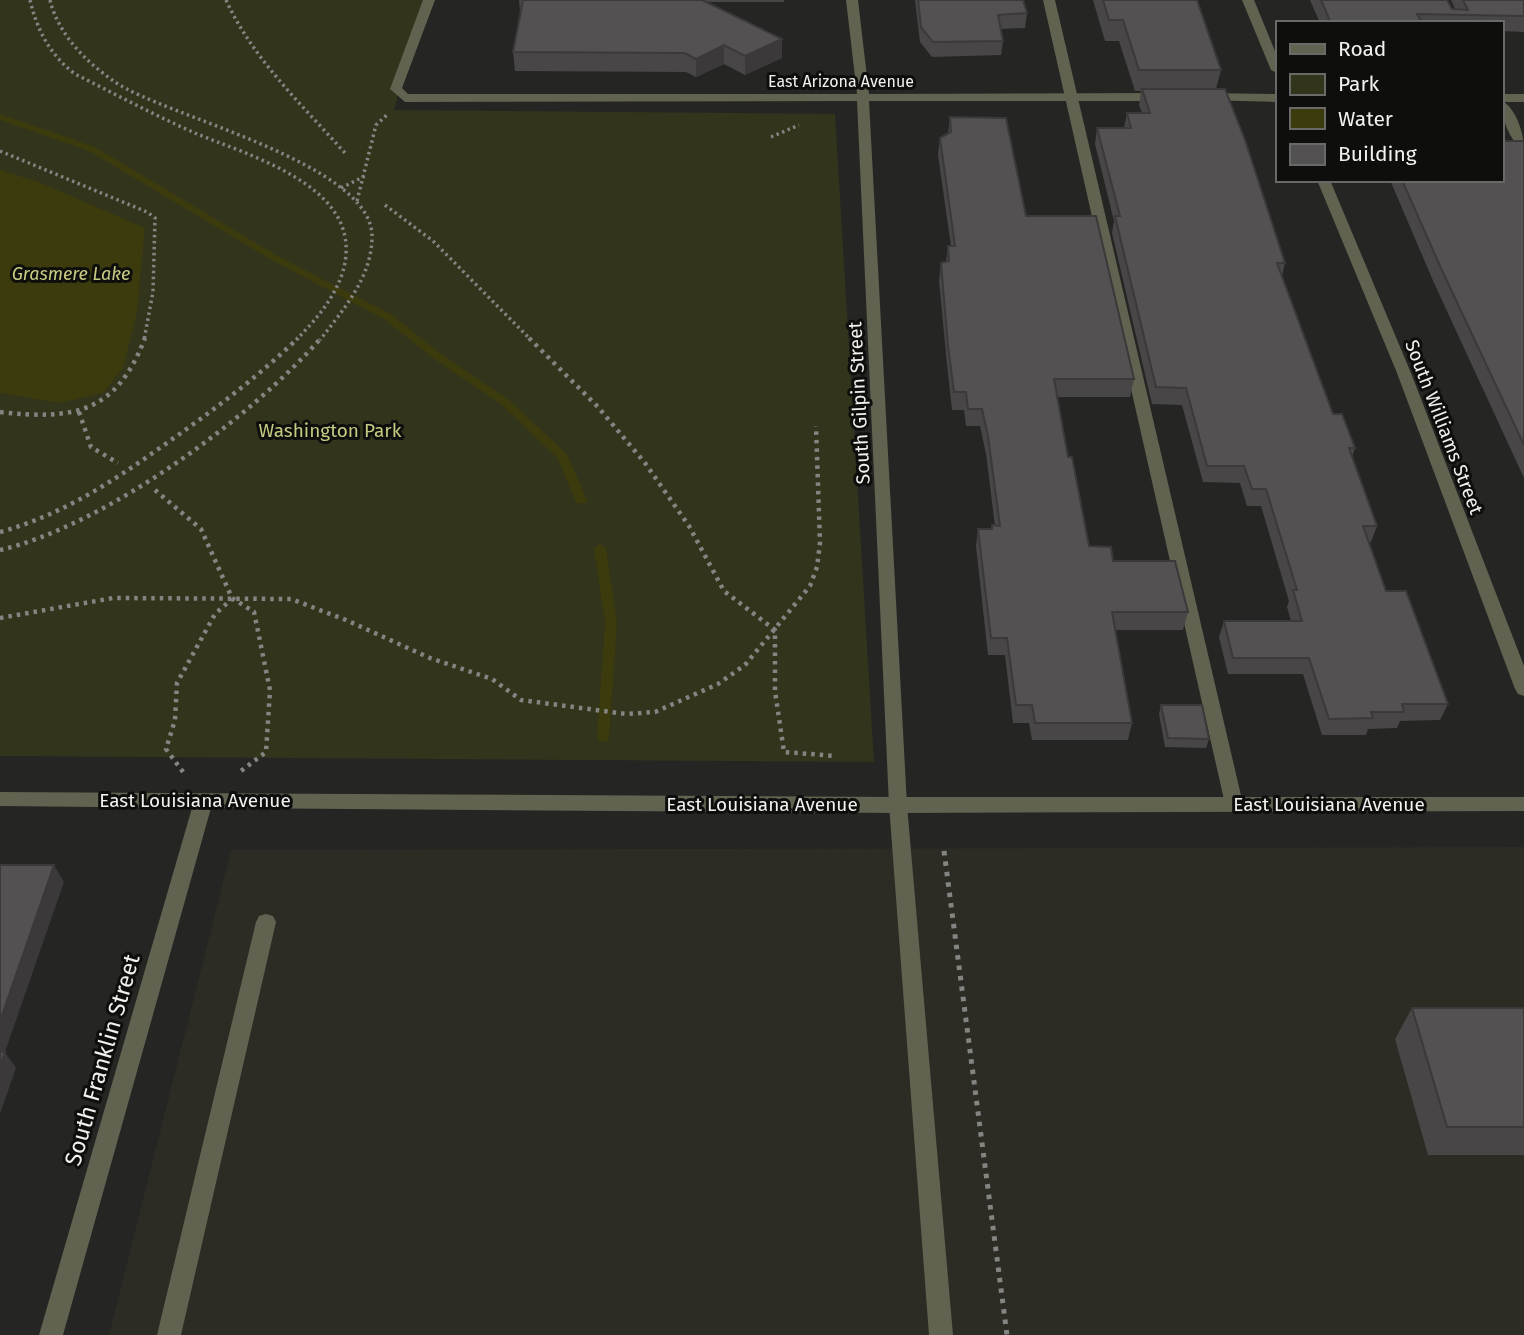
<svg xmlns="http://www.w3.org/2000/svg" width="1524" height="1335" font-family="'Fira Sans',sans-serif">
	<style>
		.built { fill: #2c2c24 }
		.green { fill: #33341c }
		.water { fill: #3b3b0d }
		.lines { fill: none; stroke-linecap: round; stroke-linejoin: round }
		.stream { fill: #3b3b0d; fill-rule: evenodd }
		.path-far2 { stroke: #848482; stroke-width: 3.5; stroke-dasharray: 2.5 3.5; stroke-linecap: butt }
		.path-far1 { stroke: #848482; stroke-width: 4.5; stroke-dasharray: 3.5 5; stroke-linecap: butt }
		.path { stroke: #848482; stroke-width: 5; stroke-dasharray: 4.5 6; stroke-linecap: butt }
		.service { fill: #61624f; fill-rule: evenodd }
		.minor { fill: #61624f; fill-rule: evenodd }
		.tertiary { fill: #61624f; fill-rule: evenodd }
		.wall { fill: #484647 }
		.shaded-wall { fill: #3b393a }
		.building { fill: #545153; stroke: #3b393a; stroke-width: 2 }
		.labels { text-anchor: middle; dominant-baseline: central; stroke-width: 6; stroke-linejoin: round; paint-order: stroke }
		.far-street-label { font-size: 16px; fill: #f1f1ef; stroke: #0e0e0d }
		.far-water-label { font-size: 18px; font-style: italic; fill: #c8ca81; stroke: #0e0e0d }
		.street-label { font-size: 19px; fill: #f1f1ef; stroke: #0e0e0d }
		.park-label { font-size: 19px; fill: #c6c980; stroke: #0e0e0d }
		.near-street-label { font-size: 23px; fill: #f1f1ef; stroke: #0e0e0d }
	</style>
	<rect width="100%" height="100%" fill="#252523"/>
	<path class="built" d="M1524,847V1335H109L231,850Z"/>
	<path class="green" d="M0,0H424L394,110L835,114L874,762L0,756Z"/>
	<path class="water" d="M0,170L36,181L145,228L137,312L123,368L103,393L59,403L0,393Z"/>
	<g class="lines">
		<path class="stream" d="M0,114L95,147L276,255L392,315L441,354L509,400L567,454L587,500L585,503H577L575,500L558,459L501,404L433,358L384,319L270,259L89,151L0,120Z
			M600,544L606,548L617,623L609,738L607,741H599L597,738L605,623L594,548Z"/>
		<path class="path-far2" d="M30,0C37,30 50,55 75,74C115,94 154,115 195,133C247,155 351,183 346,254C344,287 319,317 296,340
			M50,0C58,34 86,62 115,82C166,117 373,163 372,237C372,277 343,310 320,340
			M226,0C253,59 302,105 345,153
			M771,137L799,125
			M0,151L147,212L155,218L153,292L144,340
			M341,188L365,176
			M357,201L376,125L389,113
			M385,205L433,241L531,340"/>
		<path class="path-far1" d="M529,338L598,407L645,463L689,526L724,591L775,630V691L784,752L836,756
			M0,412C73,420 116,414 145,338
			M79,412L91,447L118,463
			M155,490L201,529L232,598L254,612L270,690L266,752L241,771
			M0,532C62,515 112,482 164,445C211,412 257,378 298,338
			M0,550C104,526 251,418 321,338
			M0,618L113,598L291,599L346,620L430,658L492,679L521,700L626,714L655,712L718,684L745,665L810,586L817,567L820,543L816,426
			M183,772L166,749L175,720L177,683L215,614L232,599"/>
		<path class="path" d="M944,851L1007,1335"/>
		<path class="service" d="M1043,0H1055L1243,804L1241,809L1234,811L1227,809L1225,804Z
			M1501,100C1516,108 1524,133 1524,149C1509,142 1501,116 1501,100Z
			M898,797L905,800L907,805L953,1335H929L889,805L891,800Z
			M266,914L273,916L276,922L181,1335H157L256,922L259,916Z"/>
		<path class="minor" d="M423,0H435L402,88L408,94H857L846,0H858L869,94L1162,93L1168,97L1162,101H869L907,805L905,810L898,813L891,810L889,805L857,101L405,102L390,89Z
			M1242,0H1254L1277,56V73L1271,70Z
			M1204,93L1277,94V102L1200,100V94Z
			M1501,94H1524V102H1501Z
			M1317,180H1330L1411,373L1524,666V696L1518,694L1515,689L1397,373Z"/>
		<path class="tertiary" d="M0,792L898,797H1524V811L898,813L211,808L63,1335H39L192,808L0,806Z"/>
	</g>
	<path class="wall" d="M519,0H784V2H705L782,39V58L745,75L724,64L696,77L686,72L515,71L513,52L520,12Z
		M915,0H1023L1027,13L1025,28L1000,29L1003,41L1001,55L932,57L920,42Z
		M1093,0H1197L1221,70L1216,89L1285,263L1282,276L1333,414L1355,448L1352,457L1377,526L1371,542H1369L1386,591L1448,704L1440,720L1400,721L1397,728L1368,729L1366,735H1322L1303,674H1228L1219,637L1224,621H1291L1287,607L1289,601L1261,506H1247L1240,483L1203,482L1182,405L1152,404L1112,233L1114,221L1095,144L1097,128H1124L1127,113H1142L1139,105L1141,91H1135L1119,41H1105Z
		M1310,0H1447L1452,9H1455L1451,0H1524V32L1501,31V23H1320Z
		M950,117L1026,216L1134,379L1130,397H1057L1068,457L1089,546L1113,561L1188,612L1183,630H1115L1132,723L1128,740H1032L1029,723H1013L1005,655H988L976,546L978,529H991L995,526L986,454L980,426H966L964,410H952L947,364L939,281L941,263L946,262L948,246H951L938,155L940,138L948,134Z
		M1524,142V478L1434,283L1390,180H1501Z
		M1161,705L1209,739L1206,748L1165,747L1159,714Z
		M1412,1008H1524V1155H1428L1395,1039Z"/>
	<path class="shaded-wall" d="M782,39V58L745,75V56Z
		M724,45V64L696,77V59Z
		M54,865L64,882L5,1052L16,1068L0,1114V1021Z"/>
	<path class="building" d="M523,0H702L782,39L745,56L724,45L696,59L685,53L513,52Z
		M918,0H1023L1027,13L998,15L1003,41L933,42L921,27Z
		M1103,0H1197L1221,70H1139L1123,20H1109Z
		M1321,0H1447L1452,9L1468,10L1463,0H1524V16L1417,14L1422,23H1331Z
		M1142,89H1225L1245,140L1285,263H1277L1333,414H1342L1355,448H1349L1377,526H1363L1386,591H1406L1448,704H1402L1404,712H1371L1373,718L1329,719L1309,658H1233L1224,621H1302L1293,590H1297L1266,489H1252L1244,466H1207L1186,388L1156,387L1115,216H1120L1097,128H1131L1127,113H1150Z
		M950,117L1006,118L1026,216H1096L1134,379H1054L1068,457H1072L1089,546L1111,547L1113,561H1175L1188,612H1112L1132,723H1035L1032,705H1016L1007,638H991L978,529H992V525L1000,526L988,436L982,409H968L966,392H954L948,346L941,263L949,261L948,246H955L940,138L951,132Z
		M1501,141H1523L1524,142V445L1440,266L1402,180H1501Z
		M1161,705H1202L1209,739L1168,738Z
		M0,865H54L0,1021Z
		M1412,1008H1524V1127H1447Z
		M0,1052H5L0,1066Z"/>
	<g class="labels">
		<g class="far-street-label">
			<text x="841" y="81">East Arizona Avenue</text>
		</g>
		<g class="far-water-label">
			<text x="71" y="274">Grasmere Lake</text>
		</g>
		<g class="street-label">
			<text transform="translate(859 403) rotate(-93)">South Gilpin Street</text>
			<text transform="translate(1444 427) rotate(69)">South Williams Street</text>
			<text x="195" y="800">East Louisiana Avenue</text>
			<text x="762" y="804">East Louisiana Avenue</text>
			<text x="1329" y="804">East Louisiana Avenue</text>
		</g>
		<g class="park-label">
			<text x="330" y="430">Washington Park</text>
		</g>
		<g class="near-street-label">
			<text transform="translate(102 1060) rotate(-74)">South Franklin Street</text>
		</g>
	</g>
	<rect x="1276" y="21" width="228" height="161" fill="#0e0e0d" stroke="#696967" stroke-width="2"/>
	<rect x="1290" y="44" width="35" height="10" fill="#61624f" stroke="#696967" stroke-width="2"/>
	<text x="1338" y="56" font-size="21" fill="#f1f1ef">Road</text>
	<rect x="1290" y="74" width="35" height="21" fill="#33341c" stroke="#696967" stroke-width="2"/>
	<text x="1338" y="91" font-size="21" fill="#f1f1ef">Park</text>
	<rect x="1290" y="108" width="35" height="21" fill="#3b3b0d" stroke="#696967" stroke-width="2"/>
	<text x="1338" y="126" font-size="21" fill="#f1f1ef">Water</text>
	<rect x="1290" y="144" width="35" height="21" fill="#545153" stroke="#696967" stroke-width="2"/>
	<text x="1338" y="161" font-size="21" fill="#f1f1ef">Building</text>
</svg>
